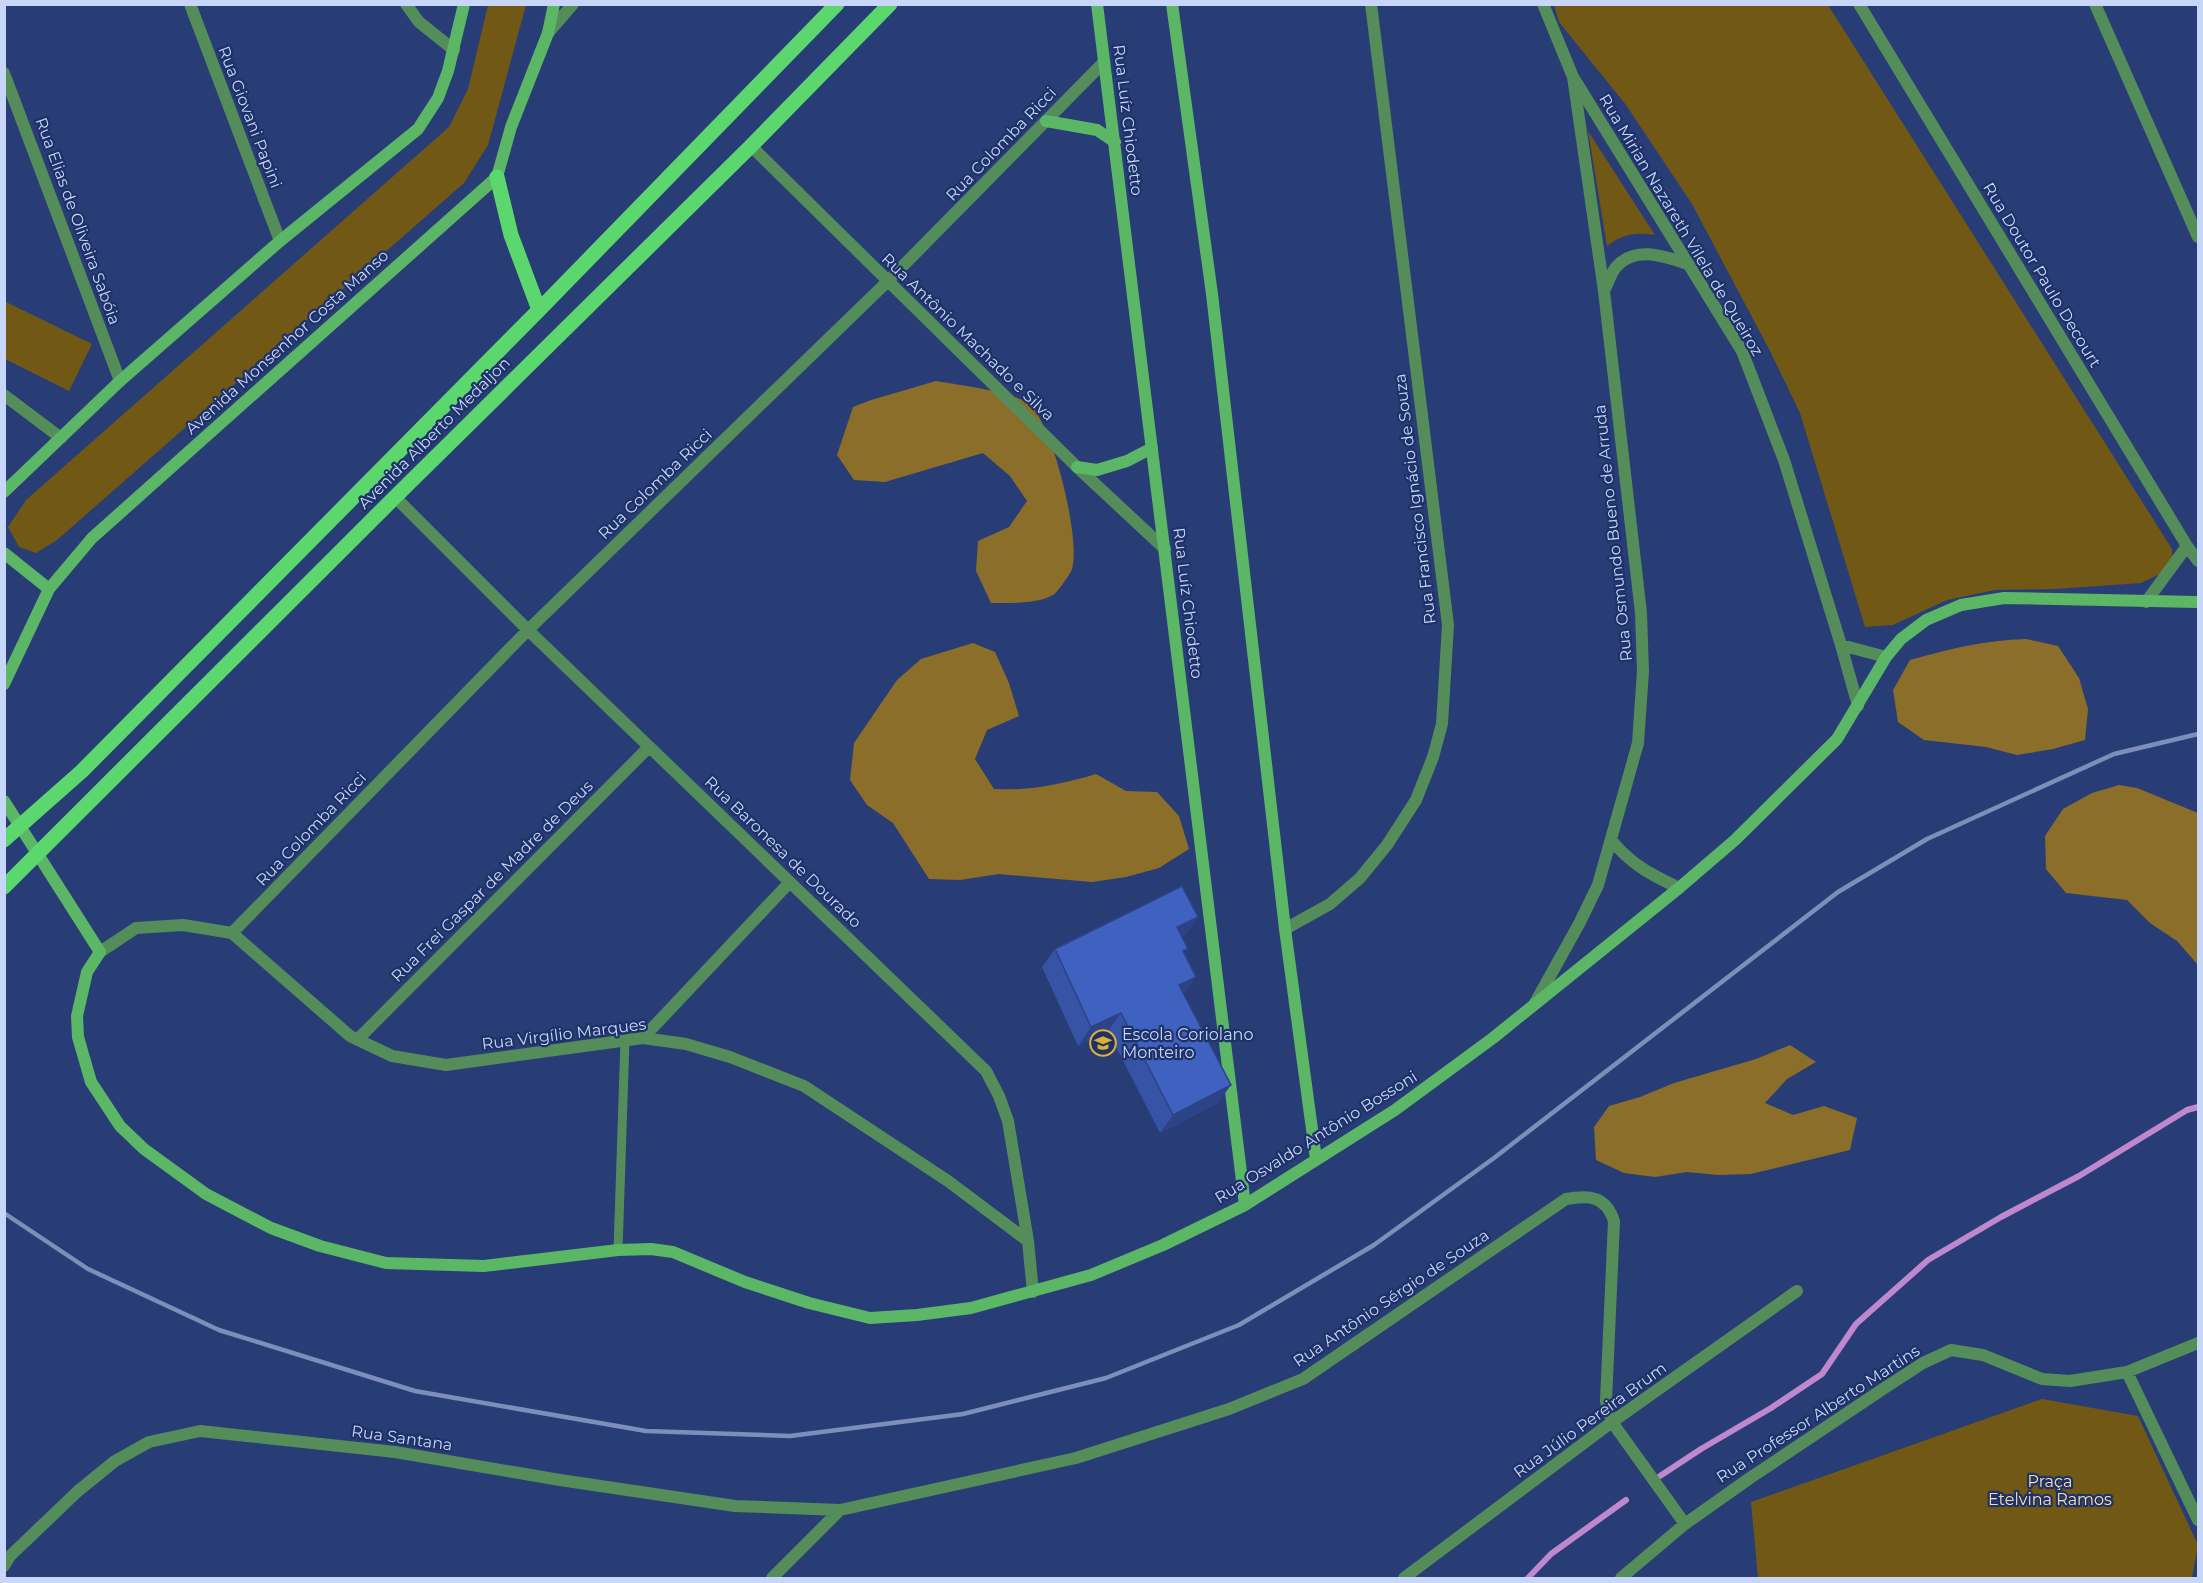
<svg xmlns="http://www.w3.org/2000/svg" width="2203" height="1583" font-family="Montserrat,sans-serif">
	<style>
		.green { fill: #715815 }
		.forest { fill: #8a6e29 }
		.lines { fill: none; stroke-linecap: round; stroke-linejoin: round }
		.stream { stroke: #be87ce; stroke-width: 6 }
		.lane { stroke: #558d5a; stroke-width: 9 }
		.street { stroke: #558d5a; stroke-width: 12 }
		.secondary { stroke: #5bb766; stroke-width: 12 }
		.primary { stroke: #5cd76d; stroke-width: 15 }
		.rail { stroke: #7d8ebb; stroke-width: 4.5 }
		.wall { fill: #3653a5 }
		.shaded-wall { fill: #2c4486 }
		.building { fill: #3f61c0; stroke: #2c4486; stroke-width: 1.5 }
		.labels { text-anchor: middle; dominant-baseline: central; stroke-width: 4.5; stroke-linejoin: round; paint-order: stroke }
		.street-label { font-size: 16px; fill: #c8d7f9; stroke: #1e3269 }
		.poi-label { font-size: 16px; fill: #c8d7f9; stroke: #1e3269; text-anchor: start }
		.park-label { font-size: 16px; fill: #f8dfaa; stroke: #1e3269 }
	</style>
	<rect width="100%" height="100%" fill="#283d75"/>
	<path class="green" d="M488,5H526L488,145L464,183L57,540L36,553L19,547L8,527L26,500L449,127L468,89Z
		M1554,5H1828L2172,549V560L2164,572L2141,583L2056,589L1995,590L1947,600L1893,625L1865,627L1800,413L1770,351L1692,204L1626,105L1559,22Z
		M1588,131L1655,235C1635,232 1623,234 1607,246Z
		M4,301L92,344L69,391L5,359Z
		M2042,1399L2138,1416L2198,1545L2192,1578H1758L1751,1502Z"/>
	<path class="forest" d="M936,381C958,385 1012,391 1029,404C1053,423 1081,540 1072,569C1071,573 1057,593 1053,595C1038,604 1008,603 991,603L976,571L978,541L1009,527L1027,501L1010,476L983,453L885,482L854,480L837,455L853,407L871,400Z
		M2026,639L2058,646L2079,678L2088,709L2085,740L2053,749L2017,755L1986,747L1924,740L1898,722L1893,690L1910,660C1949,649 1985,640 2026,639Z
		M973,643L995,652L1009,683L1019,716L987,730L975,759L994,789C1030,791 1062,784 1096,774L1126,791L1157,792L1179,816L1189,849L1159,868L1126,877L1092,882L999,874L960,880L929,879L893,823L867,805L850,780L854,743L897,680L921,659Z
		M2119,785L2137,788L2198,813V965L2177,941L2150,923L2127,900L2066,893L2046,869L2045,836L2063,809L2092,793Z
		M1790,1045L1816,1062L1787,1079L1765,1103L1793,1115L1824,1106L1857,1118L1850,1150L1751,1174L1718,1175L1687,1172L1655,1177L1624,1173L1596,1160L1594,1127L1609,1106L1640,1097L1674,1083L1756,1059Z"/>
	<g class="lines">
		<path class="stream" d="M1660,1476L1701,1449L1771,1408L1822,1374L1856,1324L1928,1260L2001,1217L2079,1176L2187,1110L2198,1107
			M1528,1578L1551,1554L1626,1500"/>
		<path class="lane" d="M618,1250L625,1040"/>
		<path class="street" d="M190,4L280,241
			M406,4L419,22L454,50
			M1543,4L1573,77L1742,351L1784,460L1841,645L1858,706
			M1859,4L2187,546L2198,561
			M2095,4L2198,237
			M548,33L573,4
			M4,73L120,381
			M751,146L1077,467L1165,549
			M1604,291C1608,284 1611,272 1617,266C1637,245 1666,257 1688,264
			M4,395L61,438
			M395,497L528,630L986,1071L999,1096L1008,1121L1028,1241L1033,1292
			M2146,602L2187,546
			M1841,645L1886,657
			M1611,840C1632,865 1650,874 1679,888
			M1285,929L1330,904L1360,878L1387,845L1416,800L1433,757L1442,724L1448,625L1371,4
			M232,933L528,630L888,281L1104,62
			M100,952L136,928L183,925L232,933L350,1036L392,1056L446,1065L643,1038L686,1044L730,1057L804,1086L948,1181L1028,1241
			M1535,1003L1579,924L1598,885L1638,743L1643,671L1641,613L1604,291L1573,77
			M643,1038L790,882
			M358,1039L649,747
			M2127,1372L2198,1520
			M4,1566L10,1556L78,1491L115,1461L149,1442L200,1431L395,1452L560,1480L735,1506L840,1510
			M772,1578L840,1510L1076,1458L1229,1409L1303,1379L1566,1199C1589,1195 1606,1196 1614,1221L1606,1401L1612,1422L1685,1524
			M1404,1578L1612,1422L1797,1291
			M1621,1578L1685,1524L1750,1478L1886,1387L1923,1363L1951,1350L1983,1355L2042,1379L2070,1381L2127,1372L2198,1343"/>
		<path class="secondary" d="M1097,4L1245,1205
			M1172,4L1212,294L1285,929L1316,1159
			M1046,121L1097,130L1115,142
			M1077,467L1097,470L1127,461L1152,448
			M4,492L120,381L280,241L418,129L438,98L448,71L464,4
			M4,553L49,589
			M4,684L49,589L92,538L497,177L511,127L548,33L554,4
			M4,801L100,952L87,972L77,1016L78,1037L91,1082L120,1126L144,1149L206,1194L271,1228L320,1246L386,1263L484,1266L618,1250L651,1249L673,1252L745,1282L809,1303L870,1318L917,1315L971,1308L1091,1275L1163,1245L1245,1205L1395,1110L1493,1038L1679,888L1735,840L1837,739L1886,657L1901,639L1926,620L1961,605L2004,598L2198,602"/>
		<path class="primary" d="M497,177L511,235L539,310
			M4,840L82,771L539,310L837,4
			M4,887L395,497L751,146L890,4"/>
		<path class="rail" d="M4,1213L88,1269L219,1330L415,1391L646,1431L790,1436L963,1414L1106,1378L1239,1325L1374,1245L1494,1158L1838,892L1927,839L2114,754L2198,734"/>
	</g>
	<path class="wall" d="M1198,917L1185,935L1182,936L1184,954V994L1218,1103L1160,1133L1108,1031L1078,1046L1042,967L1055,949Z"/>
	<path class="shaded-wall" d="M1198,917L1185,935L1164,945L1177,927Z
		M1196,977L1183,995L1179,985Z
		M1121,1013L1108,1031L1078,1046L1091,1027Z
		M1231,1085L1218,1103L1160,1133L1173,1115Z"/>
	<path class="building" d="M1182,886L1198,917L1177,927L1188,949L1183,951L1196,977L1179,985L1231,1085L1173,1115L1121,1013L1091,1027L1055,949Z"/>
	<defs>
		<g id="school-ring" transform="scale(1.35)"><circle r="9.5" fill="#1e3269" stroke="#e0b034" stroke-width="1.5"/><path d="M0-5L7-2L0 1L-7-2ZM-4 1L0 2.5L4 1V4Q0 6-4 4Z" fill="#e0b034"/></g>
	</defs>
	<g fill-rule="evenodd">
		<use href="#school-ring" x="1103" y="1043"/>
	</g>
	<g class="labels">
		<g class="street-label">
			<text transform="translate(250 117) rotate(69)">Rua Giovani Papini</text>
			<text transform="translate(1128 120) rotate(83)">Rua Luíz Chiodetto</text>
			<text transform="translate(1001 144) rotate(-46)">Rua Colomba Ricci</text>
			<text transform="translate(78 221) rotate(70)">Rua Elias de Oliveira Sabóia</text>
			<text transform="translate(1681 225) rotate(59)">Rua Mirian Nazareth Vilela de Queiroz</text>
			<text transform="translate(2042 275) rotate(59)">Rua Doutor Paulo Decourt</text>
			<text transform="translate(968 337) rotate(44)">Rua Antônio Machado e Silva</text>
			<text transform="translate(287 342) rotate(-42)">Avenida Monsenhor Costa Manso</text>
			<text transform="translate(434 433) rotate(-45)">Avenida Alberto Medaljon</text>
			<text transform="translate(655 484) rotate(-44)">Rua Colomba Ricci</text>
			<text transform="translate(1415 499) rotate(-97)">Rua Francisco Ignácio de Souza</text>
			<text transform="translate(1613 533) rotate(-96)">Rua Osmundo Bueno de Arruda</text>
			<text transform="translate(1188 603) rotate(83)">Rua Luíz Chiodetto</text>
			<text transform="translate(311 829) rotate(-46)">Rua Colomba Ricci</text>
			<text transform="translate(783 852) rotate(44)">Rua Baronesa de Dourado</text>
			<text transform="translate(492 881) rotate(-45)">Rua Frei Gaspar de Madre de Deus</text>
			<text transform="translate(564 1034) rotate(-7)">Rua Virgílio Marques</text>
			<text transform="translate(1316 1137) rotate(-32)">Rua Osvaldo Antônio Bossoni</text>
			<text transform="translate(1391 1298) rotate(-34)">Rua Antônio Sérgio de Souza</text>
			<text transform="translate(1818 1414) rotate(-33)">Rua Professor Alberto Martins</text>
			<text transform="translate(1590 1420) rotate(-36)">Rua Júlio Pereira Brum</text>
			<text transform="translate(402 1438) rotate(8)">Rua Santana</text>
		</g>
		<g class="poi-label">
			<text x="1122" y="1034">Escola Coriolano<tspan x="1122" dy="18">Monteiro</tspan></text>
		</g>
		<g class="park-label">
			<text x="2050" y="1481">Praça<tspan x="2050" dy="18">Etelvina Ramos</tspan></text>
		</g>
	</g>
	<rect width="2203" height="1583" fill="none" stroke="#c8d7f9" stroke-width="12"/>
</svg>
